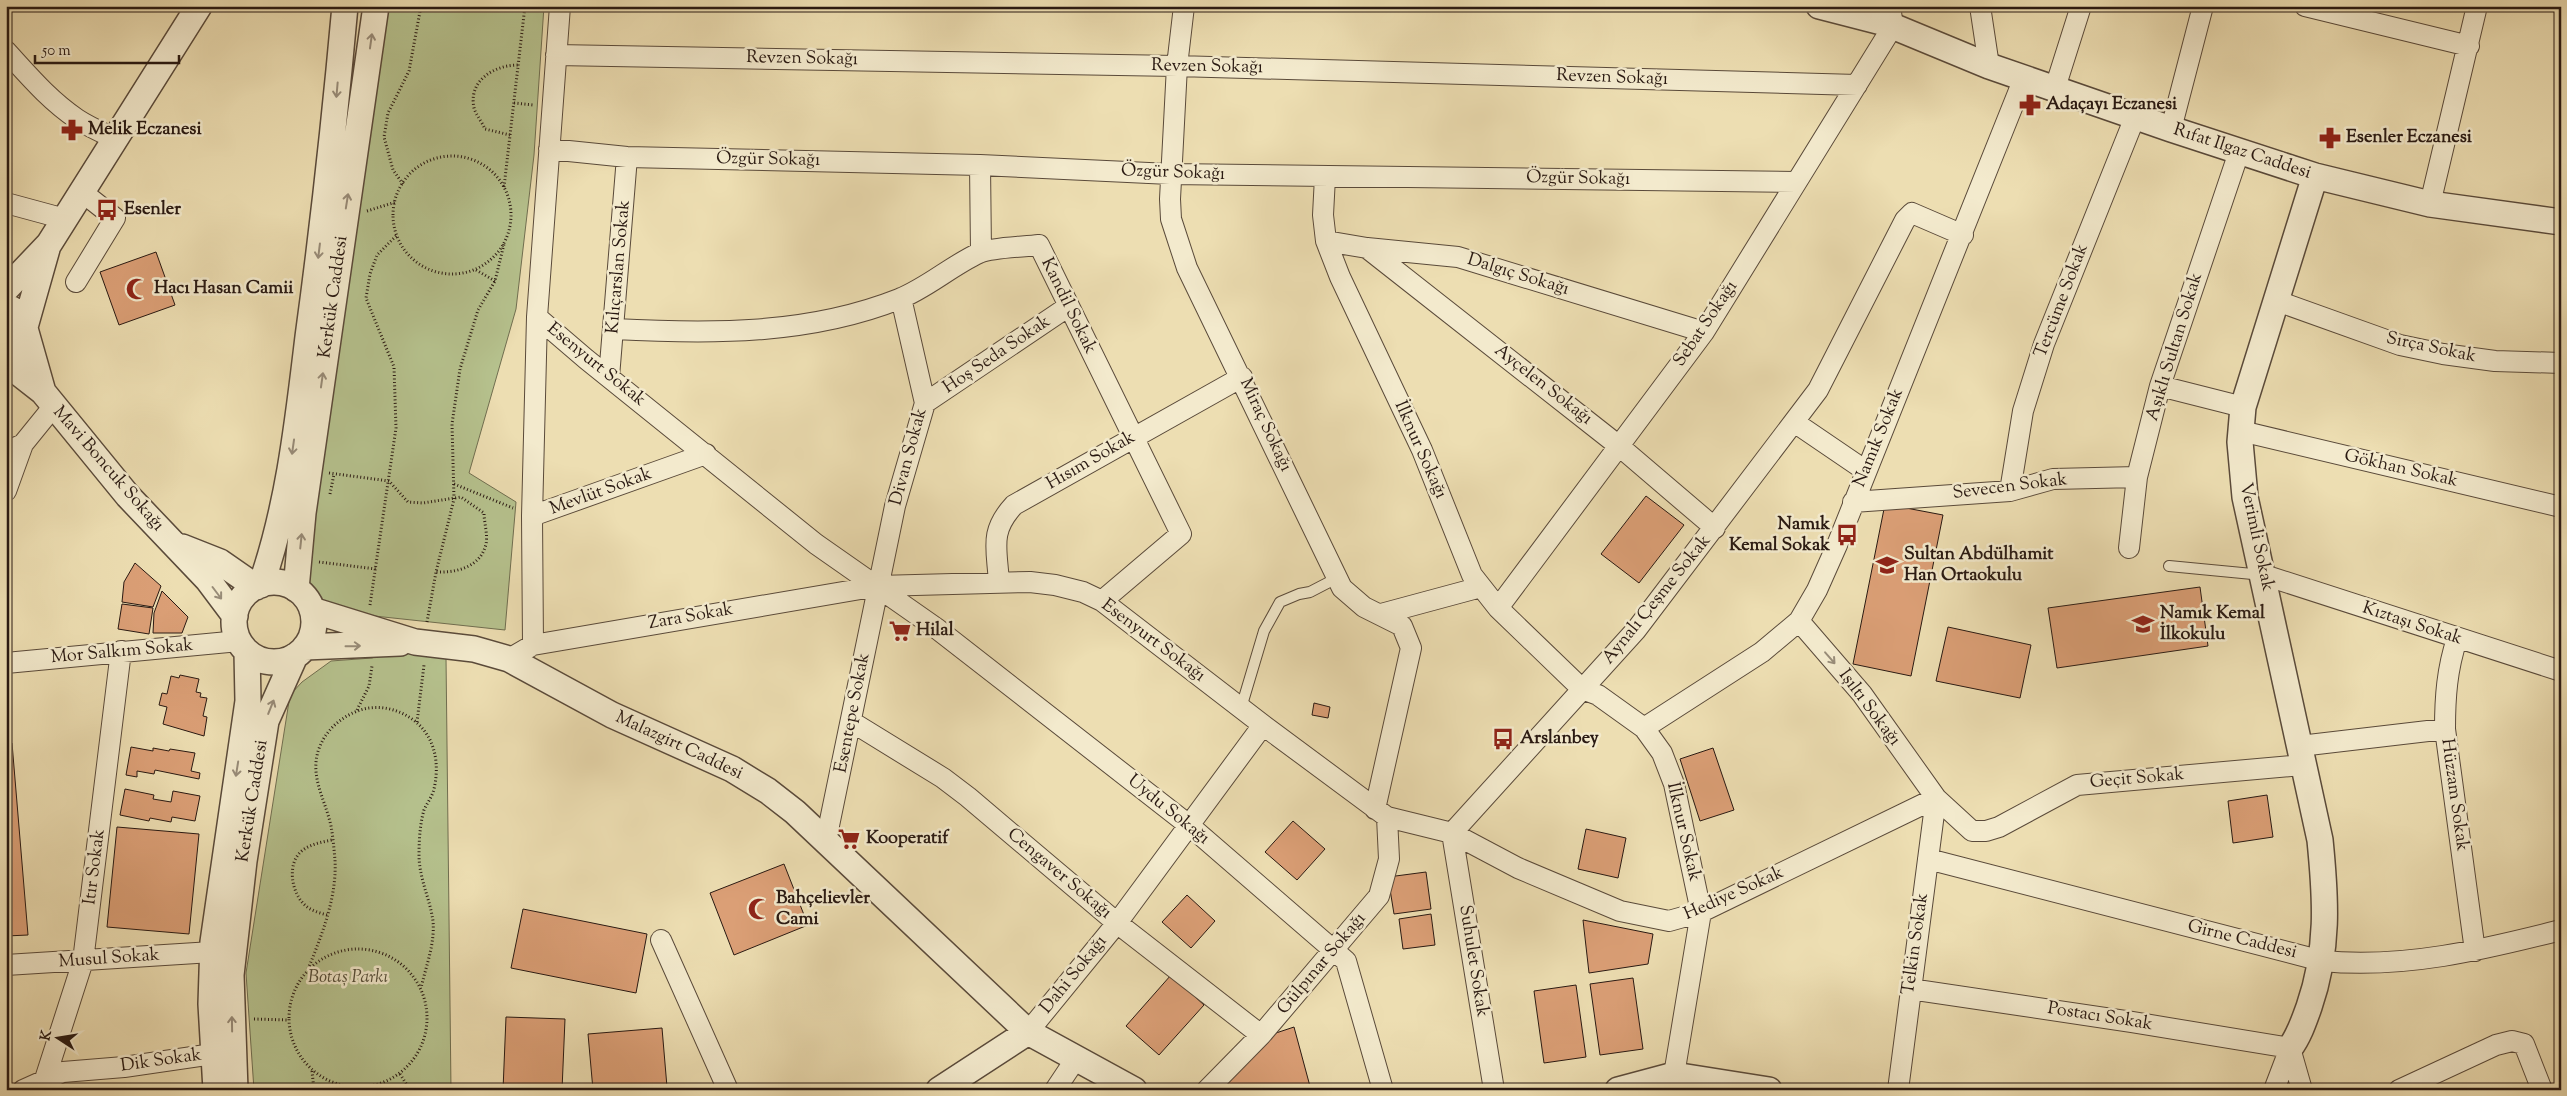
<svg xmlns="http://www.w3.org/2000/svg" width="2567" height="1096" font-family="'Sorts Mill Goudy',serif">
	<style>
		.green { fill: #b6c28e; stroke: #706e50 }
		.building { fill: #db9f76; stroke: #291912 }
		.lines { fill: none; stroke-linecap: round; stroke-linejoin: round }
		.service-casing { stroke: #5a4a3a; stroke-width: 12 }
		.minor-casing { stroke: #5a4a3a; stroke-width: 22 }
		.tertiary-casing { stroke: #5a4a3a; stroke-width: 28 }
		.path { stroke: #291912; stroke-width: 3; stroke-dasharray: 1 2.5; stroke-linecap: butt }
		.service { stroke: #f3eacd; stroke-width: 10 }
		.minor { stroke: #f3eacd; stroke-width: 20 }
		.tertiary { stroke: #f3eacd; stroke-width: 25 }
		.oneway { stroke: #988c79 }
		.labels { text-anchor: middle; dominant-baseline: central; stroke-width: 5; stroke-linejoin: round; paint-order: stroke }
		.street-label { font-size: 18px; fill: #291912; stroke: #f3eacd }
		.poi-label { font-size: 18px; font-weight: bold; fill: #291912; stroke: #f3eacd; text-anchor: start }
		.park-label { font-size: 18px; font-style: italic; fill: #534c37; stroke: #f3eacd }
	</style>
	<rect width="100%" height="100%" fill="#eddeb2"/>
	<filter id="stains"><feTurbulence type="fractalNoise" baseFrequency=".004" numOctaves="4"/><feColorMatrix values="0 0 0 0 .2 0 0 0 0 .09 0 0 0 0 .02 0 0 0 .5 -.17"/></filter>
	<radialGradient id="worn" r=".72"><stop offset=".6" stop-color="#630" stop-opacity="0"/><stop offset="1" stop-color="#630" stop-opacity=".3"/></radialGradient>
	<path class="green" d="M384,6H544L534,155L516,309L469,473L516,502L505,630L337,612L318,604L303,568Z
		M394,651L446,657L451,1090H254L246,973L290,695L302,682L331,661L372,658Z"/>
	<path class="building" d="M156,252L175,305L119,325L100,272Z
		M1646,496L1684,525L1639,583L1601,554Z
		M1885,504L1943,515L1911,676L1853,664Z
		M135,563L161,586L153,607L122,602L124,582Z
		M2200,587L2208,646L2057,668L2048,608Z
		M162,591L188,617L182,633H153L154,613Z
		M122,604L153,608L149,634L118,629Z
		M1948,627L2031,645L2020,698L1936,681Z
		M180,675L199,679L196,692L201,693L200,697L207,698L203,716L207,717L204,736L163,724L167,707L159,705L162,693L167,694L171,676L179,678Z
		M1314,703L1330,707L1328,718L1312,715Z
		M12,743L28,935L6,936V744Z
		M131,747L153,751V748L169,751L170,749L195,753L191,771L200,773L199,779L155,770L154,774L137,771V777L126,775Z
		M1713,748L1734,810L1700,821L1680,759Z
		M125,789L154,795L153,799L171,802L173,791L200,796L195,821L172,817L171,822L150,818L149,821L120,815Z
		M2267,795L2273,837L2233,843L2228,801Z
		M1293,821L1325,849L1297,880L1265,852Z
		M117,827L199,834L189,934L107,927Z
		M1586,829L1626,838L1618,878L1578,869Z
		M784,864L808,925L734,955L710,893Z
		M1426,872L1431,909L1394,914L1388,877Z
		M1187,895L1215,921L1191,948L1162,922Z
		M523,909L647,934L636,993L511,968Z
		M1431,914L1435,945L1403,949L1399,919Z
		M1583,920L1653,934L1648,964L1589,973Z
		M1171,975L1204,1005L1159,1055L1126,1026Z
		M1633,978L1643,1049L1600,1055L1590,984Z
		M1576,985L1586,1057L1544,1063L1534,991Z
		M506,1017L565,1019L562,1090H503Z
		M1294,1027L1311,1090H1220L1270,1035Z
		M662,1028L667,1087L593,1090L588,1034Z"/>
	<g class="lines">
		<g class="service-casing">
			<path id="service" d="M2169,566L2263,575
				M1241,708L1264,631L1280,602L1299,594L1310,592L1337,578"/>
		</g>
		<g class="minor-casing">
			<path id="minor" d="M560,6L537,317L586,359L816,544L936,628L1190,826L1346,961L1383,1090
				M1184,6L1177,66L1170,199L1171,219L1187,268L1342,588L1364,607L1402,626L1411,648L1375,809
				M1980,6L1989,66
				M2305,6L2469,46
				M6,51C29,76 49,100 77,119C89,127 103,133 116,139
				M556,55L1177,66L1857,85
				M2055,88L2081,6
				M2171,129L2203,6
				M549,149L627,157L980,165L1170,174L1796,182
				M980,165L981,252
				M1325,177L1323,215L1326,241L1340,277L1422,450L1472,575L1498,608L1582,689L1598,695L1644,728L1662,753L1674,784L1701,912L1674,1075
				M6,203L65,219
				M2430,204L2477,6
				M1326,241L1367,248L1458,257L1704,332
				M1367,248L1619,446L1715,528
				M76,282L115,218L82,192
				M2277,301L2400,345L2443,354L2495,361L2561,363
				M614,329C711,334 808,335 899,299C927,288 951,266 979,253C993,247 1023,247 1039,245L1181,534L1102,601
				M609,377L627,157
				M2160,386L2243,407
				M925,403L1069,306
				M1794,422L1866,471
				M2241,431L2561,507
				M6,452L23,444L53,407
				M6,491L23,444
				M2010,491L2023,411L2044,344L2135,117
				M1853,502L2010,491L2053,479L2137,477
				M532,516L537,317
				M2129,548L2137,477L2160,386L2239,152
				M2264,575L2561,671
				M999,583C997,548 989,532 1014,505L1242,377
				M1498,608L1704,332L1893,26L1890,6
				M1381,614L1481,587
				M1799,621L1862,694L1936,798L1972,831H1986L1999,827L2077,785L2303,765
				M2457,639C2447,669 2445,697 2445,729L2475,951
				M533,645L532,516L706,454
				M509,659L533,645L878,586L1030,582L1055,585L1083,592L1102,601L1263,725L1387,817L1452,833L1518,868L1620,911L1669,921L1701,912L1936,798
				M6,663L239,641
				M852,722L943,778L968,797L1117,923L1261,1035
				M1644,728L1762,652L1799,621L1817,590L1837,545L2024,78
				M2300,746L2445,729
				M1452,833L1636,630L1818,390L1905,220L1912,213L1963,235
				M1452,833L1494,1090
				M826,840L895,506L925,403L901,298
				M1928,859L2322,961C2404,969 2482,950 2561,930
				M661,940L728,1090
				M6,965L212,952
				M1910,989L2132,1022L2290,1048
				M1028,1032L1117,923L1263,725
				M2290,1048L2302,1090
				M45,1079L83,961L121,651
				M23,1090L63,1072L124,1067L213,1054
				M1055,1090L1077,1057
				M1207,1090L1261,1035L1379,896L1389,859L1387,817
				M1898,1090L1936,798
				M2274,1090L2290,1048
				M2399,1090L2496,1045L2512,1041L2524,1044L2542,1090"/>
		</g>
		<g class="tertiary-casing">
			<path id="tertiary" d="M1819,6L1885,23L1989,66L2171,129L2315,176L2430,204L2561,222
				M6,289L49,244L199,6
				M6,306L17,312L22,318L43,392
				M6,351L16,347L21,341L47,249
				M6,363L43,392L128,496L208,580L235,616
				M182,547L220,562L256,587
				M234 622a40 40 0 1 1 80 0a40 40 0 1 1-80 0Z
				M261,585C289,505 298,420 308,337C323,227 335,117 345,6
				M296,589L303,513L376,6
				M312,610L415,642L474,649L509,659L612,715L732,769L768,791L795,812L1028,1032L1134,1090
				M305,647L400,643
				M2290,1048C2299,1036 2304,1021 2309,1007C2329,949 2326,900 2320,840L2245,497L2240,442L2243,407L2315,176
				M216,1090L211,1004L213,942L248,701L247,652
				M235,1090L231,975L244,861L266,721L295,656
				M939,1090L1028,1032
				M1618,1090L1674,1075L1769,1090"/>
		</g>
		<path class="path" d="M514,103L533,105
			M510,135L485,129C482,122 476,115 474,108C468,80 495,65 518,65
			M393 215a59 59 0 1 1 118 0a59 59 0 1 1-118 0Z
			M403,184L393,170L384,137L388,113L409,71L421,6
			M504,187L525,6
			M367,211L396,202
			M476,270L495,281
			M329,473L389,481L408,502L423,503L461,497L484,513C484,522 488,535 486,544C481,567 456,573 436,572
			M454,484L513,508
			M330,494L334,474
			M319,562L376,569
			M370,605L396,428L394,367L366,298L370,274L377,255L397,235
			M427,622L436,572L454,499L452,424L460,369L478,310L495,281L504,244
			M357,710L369,686L372,666
			M417,722L424,665
			M327,915C320,913 312,911 306,906C291,894 286,862 303,850C311,844 322,842 332,840
			M289 1018a69 69 0 1 1 138 0a69 69 0 1 1-138 0Z
			M308,969C322,935 337,897 335,860C334,849 333,837 331,826C325,798 308,775 320,746C328,726 349,711 369,708C384,706 399,710 412,719C435,735 440,763 434,789C432,797 427,803 424,810C420,824 419,840 419,855C419,878 430,899 433,921C435,944 426,966 421,988
			M254,1019L288,1020
			M312,1071L314,1090
			M400,1074L410,1090"/>
		<use href="#service" class="service"/>
		<use href="#minor" class="minor"/>
		<use href="#tertiary" class="tertiary"/>
	</g>
	<defs><path id="oneway-shaft" d="M-6 0H5M1.5-3L5.5 0L1.5 3" fill="none" stroke-width="1.6" stroke-linecap="round" stroke-linejoin="round" transform="scale(1.25)"/></defs>
	<g class="oneway">
		<use href="#oneway-shaft" transform="translate(371 41) rotate(-82)"/>
		<use href="#oneway-shaft" transform="translate(337 90) rotate(95)"/>
		<use href="#oneway-shaft" transform="translate(347 201) rotate(-81)"/>
		<use href="#oneway-shaft" transform="translate(319 251) rotate(97)"/>
		<use href="#oneway-shaft" transform="translate(322 380) rotate(-82)"/>
		<use href="#oneway-shaft" transform="translate(293 447) rotate(98)"/>
		<use href="#oneway-shaft" transform="translate(301 541) rotate(-84)"/>
		<use href="#oneway-shaft" transform="translate(217 593) rotate(53)"/>
		<use href="#oneway-shaft" transform="translate(353 646) rotate(-1)"/>
		<use href="#oneway-shaft" transform="translate(1830 658) rotate(49)"/>
		<use href="#oneway-shaft" transform="translate(271 707) rotate(-68)"/>
		<use href="#oneway-shaft" transform="translate(237 769) rotate(99)"/>
		<use href="#oneway-shaft" transform="translate(232 1024) rotate(-91)"/>
	</g>
	<defs>
		<g id="pharmacy-bare" transform="scale(1.725)"><path d="M-2-6h4v4h4v4h-4v4h-4v-4h-4v-4h4Z" fill="#8f2418" stroke="#f3eacd" stroke-width="2.5" paint-order="stroke"/></g>
		<g id="bus-bare" transform="scale(1.725)"><path d="M-5-6H5V4H4V6H2V4H-2V6H-4V4H-5ZM-3.5-4V0h7V-4ZM-3.5 1.2v1.5H-2V1.2ZM2 1.2v1.5H3.5V1.2Z" fill="#8f2418" stroke="#f3eacd" stroke-width="2.5" paint-order="stroke"/></g>
		<g id="mosque-bare" transform="scale(1.725)"><path d="M3.5-4.9A6 6 0 1 0 3.5 4.9A5 5 0 1 1 3.5-4.9Z" fill="#8f2418" stroke="#f3eacd" stroke-width="2.5" paint-order="stroke"/></g>
		<g id="school-bare" transform="scale(1.725)"><path d="M0-5L7-2L0 1L-7-2ZM-4 1L0 2.5L4 1V4Q0 6-4 4Z" fill="#8f2418" stroke="#f3eacd" stroke-width="2.5" paint-order="stroke"/></g>
		<g id="supermarket-bare" transform="scale(1.725)"><path d="M-6-5.5h2.5l.6 2H6L4.5 2H-2.5L-4.4-4H-6ZM-1.5 3.2a1.3 1.3 0 1 0 .1 0ZM3 3.2a1.3 1.3 0 1 0 .1 0Z" fill="#8f2418" stroke="#f3eacd" stroke-width="2.5" paint-order="stroke"/></g>
	</defs>
	<g fill-rule="evenodd">
		<use href="#pharmacy-bare" x="2030" y="105"/>
		<use href="#pharmacy-bare" x="72" y="130"/>
		<use href="#pharmacy-bare" x="2330" y="138"/>
		<use href="#bus-bare" x="107" y="210"/>
		<use href="#mosque-bare" x="137" y="289"/>
		<use href="#bus-bare" x="1847" y="535"/>
		<use href="#school-bare" x="1887" y="565"/>
		<use href="#school-bare" x="2143" y="624"/>
		<use href="#supermarket-bare" x="900" y="631"/>
		<use href="#bus-bare" x="1503" y="739"/>
		<use href="#supermarket-bare" x="849" y="839"/>
		<use href="#mosque-bare" x="759" y="909"/>
	</g>
	<g class="labels">
		<g class="street-label">
			<text transform="translate(802 59) rotate(1)">Revzen Sokağı</text>
			<text transform="translate(1207 67) rotate(1)">Revzen Sokağı</text>
			<text transform="translate(1612 78) rotate(2)">Revzen Sokağı</text>
			<text transform="translate(2242 152) rotate(18)">Rıfat Ilgaz Caddesi</text>
			<text transform="translate(768 160) rotate(1)">Özgür Sokağı</text>
			<text transform="translate(1173 173) rotate(2)">Özgür Sokağı</text>
			<text transform="translate(1578 179) rotate(1)">Özgür Sokağı</text>
			<text transform="translate(619 267) rotate(-85)">Kılıçarslan Sokak</text>
			<text transform="translate(1518 275) rotate(17)">Dalgıç Sokağı</text>
			<text transform="translate(334 297) rotate(-82)">Kerkük Caddesi</text>
			<text transform="translate(2062 301) rotate(-69)">Tercüme Sokak</text>
			<text transform="translate(1068 306) rotate(64)">Kandil Sokak</text>
			<text transform="translate(1706 324) rotate(-56)">Sebat Sokağı</text>
			<text transform="translate(2175 347) rotate(-73)">Aşıklı Sultan Sokak</text>
			<text transform="translate(2431 348) rotate(12)">Sırça Sokak</text>
			<text transform="translate(997 355) rotate(-34)">Hoş Seda Sokak</text>
			<text transform="translate(596 365) rotate(39)">Esenyurt Sokak</text>
			<text transform="translate(1543 385) rotate(38)">Ayçelen Sokağı</text>
			<text transform="translate(1265 425) rotate(65)">Miraç Sokağı</text>
			<text transform="translate(1879 438) rotate(-68)">Namık Sokak</text>
			<text transform="translate(1420 450) rotate(66)">İlknur Sokağı</text>
			<text transform="translate(909 457) rotate(-75)">Divan Sokak</text>
			<text transform="translate(1091 461) rotate(-30)">Hısım Sokak</text>
			<text transform="translate(108 469) rotate(49)">Mavi Boncuk Sokağı</text>
			<text transform="translate(2401 469) rotate(13)">Gökhan Sokak</text>
			<text transform="translate(2010 487) rotate(-7)">Sevecen Sokak</text>
			<text transform="translate(601 492) rotate(-20)">Mevlüt Sokak</text>
			<text transform="translate(2256 537) rotate(78)">Verimli Sokak</text>
			<text transform="translate(1657 600) rotate(-51)">Aynalı Çeşme Sokak</text>
			<text transform="translate(691 617) rotate(-10)">Zara Sokak</text>
			<text transform="translate(2412 624) rotate(18)">Kıztaşı Sokak</text>
			<text transform="translate(1153 641) rotate(37)">Esenyurt Sokağı</text>
			<text transform="translate(122 652) rotate(-5)">Mor Salkım Sokak</text>
			<text transform="translate(1869 708) rotate(53)">Işıltı Sokağı</text>
			<text transform="translate(853 713) rotate(-79)">Esentepe Sokak</text>
			<text transform="translate(679 746) rotate(25)">Malazgirt Caddesi</text>
			<text transform="translate(2137 779) rotate(-5)">Geçit Sokak</text>
			<text transform="translate(2454 795) rotate(82)">Hüzzam Sokak</text>
			<text transform="translate(253 801) rotate(-81)">Kerkük Caddesi</text>
			<text transform="translate(1168 810) rotate(39)">Uydu Sokağı</text>
			<text transform="translate(1683 832) rotate(77)">İlknur Sokak</text>
			<text transform="translate(95 867) rotate(-83)">Itır Sokak</text>
			<text transform="translate(1059 874) rotate(40)">Cengaver Sokağı</text>
			<text transform="translate(1734 894) rotate(-24)">Hediye Sokak</text>
			<text transform="translate(2242 940) rotate(14)">Girne Caddesi</text>
			<text transform="translate(1916 944) rotate(-82)">Telkin Sokak</text>
			<text transform="translate(109 959) rotate(-4)">Musul Sokak</text>
			<text transform="translate(1473 961) rotate(81)">Suhulet Sokak</text>
			<text transform="translate(1322 964) rotate(-50)">Gülpınar Sokağı</text>
			<text transform="translate(1074 975) rotate(-51)">Dahi Sokağı</text>
			<text transform="translate(2100 1017) rotate(9)">Postacı Sokak</text>
			<text transform="translate(161 1061) rotate(-8)">Dik Sokak</text>
		</g>
		<g class="poi-label">
			<text x="2046" y="105">Adaçayı Eczanesi</text>
			<text x="88" y="130">Melik Eczanesi</text>
			<text x="2346" y="138">Esenler Eczanesi</text>
			<text x="124" y="210">Esenler</text>
			<text x="154" y="289">Hacı Hasan Camii</text>
			<text x="1830" y="525" text-anchor="end">Namık<tspan x="1830" dy="21">Kemal Sokak</tspan></text>
			<text x="1904" y="555">Sultan Abdülhamit<tspan x="1904" dy="21">Han Ortaokulu</tspan></text>
			<text x="2160" y="614">Namık Kemal<tspan x="2160" dy="21">İlkokulu</tspan></text>
			<text x="916" y="631">Hilal</text>
			<text x="1520" y="739">Arslanbey</text>
			<text x="866" y="839">Kooperatif</text>
			<text x="776" y="899">Bahçelievler<tspan x="776" dy="21">Cami</tspan></text>
		</g>
		<g class="park-label">
			<text x="348" y="978">Botaş Parkı</text>
		</g>
	</g>
	<rect width="2567" height="1096" fill="none" stroke="#eddeb2" stroke-width="25"/>
	<rect x="8" y="8" width="2552" height="1081" fill="none" stroke="#291912" stroke-width="2.5"/>
	<rect x="12" y="12" width="2542" height="1071" fill="none" stroke="#291912"/>
	<g transform="translate(58 1038) rotate(282)" stroke="#f3eacd" stroke-width="4" paint-order="stroke">
	<path d="M0-4L9 19L0 12L-9 19Z" fill="#291912"/>
	<text y="-8" font-size="14" font-weight="bold" text-anchor="middle" fill="#291912">K</text>
	</g>
	<path d="M35 55v8h144v-8" fill="none" stroke="#291912" stroke-width="2.5"/>
	<text x="42" y="55" font-size="15" fill="#291912" stroke="#f3eacd" stroke-width="4" paint-order="stroke">50 m</text>
	<rect width="100%" height="100%" filter="url(#stains)"/>
	<rect width="100%" height="100%" fill="url(#worn)"/>
</svg>
